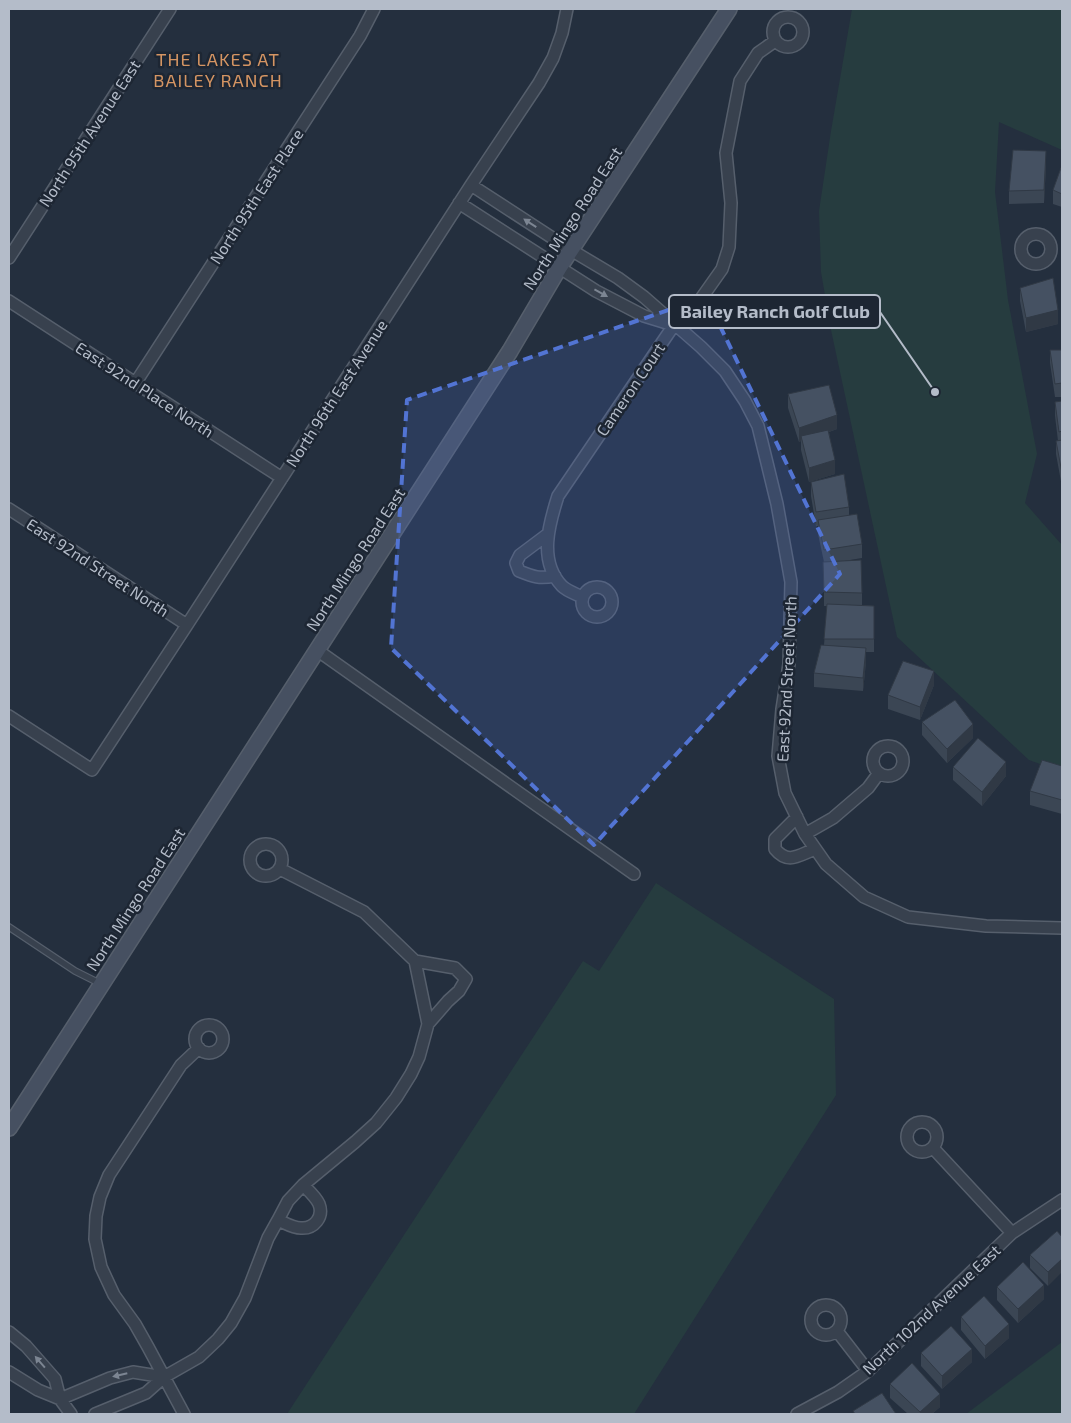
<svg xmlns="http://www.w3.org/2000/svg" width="1071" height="1423" font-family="'Exo 2',sans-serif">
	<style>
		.green { fill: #263c3f }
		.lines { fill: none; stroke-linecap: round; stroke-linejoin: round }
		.lane-casing { stroke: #565f6c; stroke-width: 8 }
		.street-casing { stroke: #565f6c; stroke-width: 14 }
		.secondary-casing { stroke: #565f6c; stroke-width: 18 }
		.lane { stroke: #38414e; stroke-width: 5.5 }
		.street { stroke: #38414e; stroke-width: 11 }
		.secondary { stroke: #465061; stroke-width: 15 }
		.wall { fill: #3b4654 }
		.shaded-wall { fill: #303945 }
		.building { fill: #455162; stroke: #303945 }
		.oneway { fill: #7c8592 }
		.marked { fill: #5274d3; fill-opacity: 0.2; stroke: #5274d3; stroke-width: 4; stroke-dasharray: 10 6; stroke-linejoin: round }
		.labels { text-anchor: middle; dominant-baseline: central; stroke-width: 5; stroke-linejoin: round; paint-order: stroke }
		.street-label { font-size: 16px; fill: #b4bcc9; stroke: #1d2633 }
		.neighbourhood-label { font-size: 18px; letter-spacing: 1px; fill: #d59563; stroke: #1d2633 }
		.leader { fill: none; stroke: #b4bcc9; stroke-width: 2 }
		.callout-dot { fill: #b4bcc9; stroke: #1d2633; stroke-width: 2 }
		.callout { fill: #1d2633; stroke: #b4bcc9; stroke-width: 2 }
		.callout-label { font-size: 18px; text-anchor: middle; font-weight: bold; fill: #b4bcc9 }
	</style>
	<rect width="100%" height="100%" fill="#242f3e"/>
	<path class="green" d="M852,9H1062V150L999,122L995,192L1008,300L1037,454L1025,503L1062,545V772L1029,760L897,637L831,330L821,272L819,211L831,131Z
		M656,883L834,999L836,1095L634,1414H287L583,961L599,971Z
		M1062,1342V1414H966Z"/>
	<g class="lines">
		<g class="lane-casing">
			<path id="lane" d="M9,927L75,971L101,984"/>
		</g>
		<g class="street-casing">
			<path id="street" d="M773 32a15 15 0 1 1 30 0a15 15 0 1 1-30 0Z
				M471,185L571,250L618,278L644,297L701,347L725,371L745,401L758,426L777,504L791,582L789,664L782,709L778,756L785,793L805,834L826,864L864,897L908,917L986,926L1062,928
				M459,203L596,291L644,316L670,324
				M1021 249a15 15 0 1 1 30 0a15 15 0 1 1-30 0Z
				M9,258L170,9
				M9,301L282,478
				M136,382L360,36L374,9
				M9,509L187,625
				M548,534L520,555L516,563L519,571C534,577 539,579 555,576
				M582 602a15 15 0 1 1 30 0a15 15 0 1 1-30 0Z
				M582,597C576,594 567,591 562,586C538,561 549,524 558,496L674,325L693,310L722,269L729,247L731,203L726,153L740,81L758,53L775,41
				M317,650L634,874
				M9,716L92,770L187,625L471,185L539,83L553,58L562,33L567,9
				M873 761a15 15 0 1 1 30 0a15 15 0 1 1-30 0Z
				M797,817L775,839V849C788,865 799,855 815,849
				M805,834L833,818L868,788L879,773
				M250 860a16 16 0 1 1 32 0a16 16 0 1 1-32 0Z
				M280,869L364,912L415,961L428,1024L419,1057L411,1074L396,1098L376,1123L355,1142L303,1185L288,1201L278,1220C285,1223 293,1228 301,1228C314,1229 324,1217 319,1204C316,1197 309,1191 303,1185
				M415,961L455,968L466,979L459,991L448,1001L428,1024
				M195 1039a14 14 0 1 1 28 0a14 14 0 1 1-28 0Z
				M907 1137a15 15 0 1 1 30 0a15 15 0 1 1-30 0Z
				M933,1148L1012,1233
				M811 1320a15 15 0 1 1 30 0a15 15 0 1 1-30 0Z
				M837,1331L868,1371
				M9,1332L26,1346L55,1379L60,1399L71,1414
				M9,1372L38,1390L60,1399
				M60,1399L110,1378L133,1372L164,1377
				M95,1414L146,1393L164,1377L199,1357L218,1339L231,1323L245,1298L268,1238L278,1220
				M184,1414L148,1347L135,1324L114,1295L101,1267L95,1239L96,1216L100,1197L109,1175L181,1065L199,1048
				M797,1414L838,1392L868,1371L1012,1233L1062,1200"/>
		</g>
		<g class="secondary-casing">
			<path id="secondary" d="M9,1128L510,351L559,268L729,9"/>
		</g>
		<use href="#lane" class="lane"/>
		<use href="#street" class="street"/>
		<use href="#secondary" class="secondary"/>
	</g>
	<path class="wall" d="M1046,165L1044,203L1009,204V191Z
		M1062,165V207L1053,204V190Z
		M1020,288L1058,324L1026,332L1020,301Z
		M1050,350H1062V397H1055L1050,363Z
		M788,394L837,429L829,432L835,474L809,482L801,450V441L799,442L788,408Z
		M1062,401V487L1056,454V441H1058L1055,416V402Z
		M811,482L849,507V516L862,544V558L844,561L862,593V605L874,606V652H866V662L863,691L814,687V673L824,645L827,606H824V562L818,534V526H816L811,496Z
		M934,685L920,720L888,709V695Z
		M922,722L973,738L947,763L922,735Z
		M1062,766V814L1030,805V791Z
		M953,767L1006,776L982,806L953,780Z
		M1057,1231L1048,1286L1030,1268V1255Z
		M997,1287L1044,1299L1018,1323L997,1300Z
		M961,1317L1009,1338L985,1359L961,1330Z
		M921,1353L972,1362L942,1389L921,1366Z
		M890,1384L940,1407L932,1414H908L890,1398Z"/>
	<path class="shaded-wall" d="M1046,151V165L1044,203V190Z
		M1058,310V324L1026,332V318Z
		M837,415V429L802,441L801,436V441L799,442V428Z
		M835,460V474L809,482V468Z
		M866,648V662L863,691V678Z
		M934,671V685L920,720V707Z
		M973,724V738L947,763V749Z
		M1006,762V776L982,806V792Z
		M1062,1259V1272L1048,1286V1272Z
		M1044,1285V1299L1018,1323V1309Z
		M1009,1324V1338L985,1359V1346Z
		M972,1349V1362L942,1389V1376Z
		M940,1394V1407L932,1414H920V1412Z"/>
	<path class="building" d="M1013,150L1046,151L1044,190L1009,191Z
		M1062,165V194L1053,190Z
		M1053,278L1058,310L1026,318L1020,288Z
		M1050,350H1062V383L1055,384Z
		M829,385L837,415L799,428L788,394Z
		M1062,401V431L1059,432L1055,402Z
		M828,430L835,460L809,468L801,436Z
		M1062,440V473L1056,441Z
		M844,474L849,507L816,512L811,482Z
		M857,514L862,544L824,550L818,520Z
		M861,560L862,593L824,592L823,562Z
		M827,604L874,606V639H824Z
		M821,645L866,648L863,678L814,673Z
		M903,661L934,671L920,707L888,695Z
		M955,700L973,724L947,749L922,722Z
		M978,738L1006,762L982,792L953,767Z
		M1042,760L1062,766V800L1030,791Z
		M1057,1231L1062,1237V1259L1048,1272L1030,1255Z
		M1023,1262L1044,1285L1018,1309L997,1287Z
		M984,1296L1009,1324L985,1346L961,1317Z
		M951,1326L972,1349L942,1376L921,1353Z
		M912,1363L940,1394L920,1412L890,1384Z
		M882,1393L896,1414H855L853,1411Z"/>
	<defs><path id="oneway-solid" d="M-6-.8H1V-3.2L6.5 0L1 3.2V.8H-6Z" transform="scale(1.25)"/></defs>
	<g class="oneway">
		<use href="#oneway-solid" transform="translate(530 223) rotate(-147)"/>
		<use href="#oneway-solid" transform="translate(601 293) rotate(29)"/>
		<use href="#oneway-solid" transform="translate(40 1362) rotate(-131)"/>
		<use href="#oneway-solid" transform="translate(120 1375) rotate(167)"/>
	</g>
	<path class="marked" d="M706,297L840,574L594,845L391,648L407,400Z"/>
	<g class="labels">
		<g class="street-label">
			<text transform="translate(89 133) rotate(-57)">North 95th Avenue East</text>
			<text transform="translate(256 196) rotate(-57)">North 95th East Place</text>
			<text transform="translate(572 218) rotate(-57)">North Mingo Road East</text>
			<text transform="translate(145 389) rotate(33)">East 92nd Place North</text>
			<text transform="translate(630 389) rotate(-56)">Cameron Court</text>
			<text transform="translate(336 393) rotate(-57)">North 96th East Avenue</text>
			<text transform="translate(355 559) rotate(-57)">North Mingo Road East</text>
			<text transform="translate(98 567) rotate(33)">East 92nd Street North</text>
			<text transform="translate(786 679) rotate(-87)">East 92nd Street North</text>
			<text transform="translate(135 899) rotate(-57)">North Mingo Road East</text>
			<text transform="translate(931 1309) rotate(-43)">North 102nd Avenue East</text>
		</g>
		<g class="neighbourhood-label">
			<text x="218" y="59">THE LAKES AT<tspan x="218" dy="21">BAILEY RANCH</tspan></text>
		</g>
	</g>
	<path class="leader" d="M935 392L880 312"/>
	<circle class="callout-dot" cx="935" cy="392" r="5"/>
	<rect class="callout" x="669" y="295" width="211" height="33" rx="5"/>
	<g class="callout-label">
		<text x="775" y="318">Bailey Ranch Golf Club</text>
	</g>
	<rect width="1071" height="1423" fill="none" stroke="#b4bcc9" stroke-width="20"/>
</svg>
